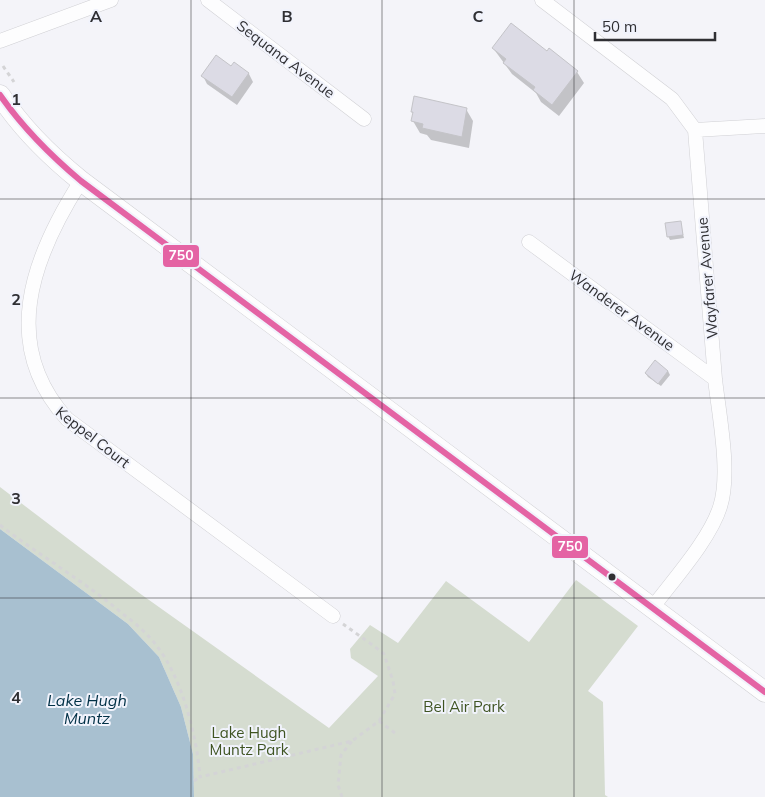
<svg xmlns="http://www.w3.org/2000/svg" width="765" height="797" font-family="Mulish,sans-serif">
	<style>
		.green { fill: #d5dcd0 }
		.water { fill: #a8c0d0 }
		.shadow { fill: #0003 }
		.building { fill: #dcdbe5; stroke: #c4c4c8 }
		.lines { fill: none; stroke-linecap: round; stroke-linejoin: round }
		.street-casing { stroke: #d0d0d4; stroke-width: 15 }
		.secondary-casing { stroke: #d0d0d4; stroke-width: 21 }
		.path { stroke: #d4d4d6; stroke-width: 3; stroke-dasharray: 4 4; stroke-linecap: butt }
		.street { stroke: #fdfdfe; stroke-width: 14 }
		.secondary { stroke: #fdfdfe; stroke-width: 20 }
		.bus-1-casing { stroke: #f1f3fc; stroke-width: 10 }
		.bus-1 { stroke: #e463a4; stroke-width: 6 }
		.grid { fill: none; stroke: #2f2f33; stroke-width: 1; stroke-opacity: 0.55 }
		.bus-dot { fill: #2f2f33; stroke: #f1f3fc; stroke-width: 2 }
		.labels { text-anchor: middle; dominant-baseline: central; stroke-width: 4; stroke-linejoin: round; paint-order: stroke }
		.street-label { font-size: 15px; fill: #2f2f33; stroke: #f1f3fc }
		.park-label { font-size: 15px; fill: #3f5422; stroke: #f1f3fc }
		.water-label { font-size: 16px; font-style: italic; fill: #003046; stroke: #f1f3fc }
		.grid-label { font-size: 16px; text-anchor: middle; font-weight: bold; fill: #2f2f33; stroke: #f1f3fc; stroke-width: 4; stroke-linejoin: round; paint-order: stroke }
		.line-badge { stroke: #f1f3fc; stroke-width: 2 }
		.badge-label { font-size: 14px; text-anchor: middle; font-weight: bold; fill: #fff }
	</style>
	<rect width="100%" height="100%" fill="#f4f4f9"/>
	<path class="green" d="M0,487L142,595L329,728L378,676L351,658L350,649L370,625L398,643L446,581L529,642L576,580L638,626L588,691L603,702L605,795L608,797H194L193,754L181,707L159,657L128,624L0,529Z"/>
	<path class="water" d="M0,529L128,624L159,657L181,707L193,754L194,797H0Z"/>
	<path class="shadow" d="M493,48L577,72L584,83L559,116L541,102L536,93L512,74Z
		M234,64L249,74L253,82L237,105L207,84L203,76L231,67Z
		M466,109L473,121L469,148L431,140L427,135L420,133L413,121L414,115L412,112Z
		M680,222L684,238L670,240L668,236Z
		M668,371L670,375L661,386L648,377L646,374Z"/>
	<path class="building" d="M511,23L547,51L549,48L578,71L552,105L533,90L535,87L503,63L506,59L492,48Z
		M216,55L231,66L234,62L249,73L232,97L201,76Z
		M414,96L467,108L462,137L422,128L423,124L411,121L413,112H411Z
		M681,221L683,235L667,237L665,223Z
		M655,360L668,371L658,384L645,373Z"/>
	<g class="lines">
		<g class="street-casing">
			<path id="street" d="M208,0L364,119
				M542,0L672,99L695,130C702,213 708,296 715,379C719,415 731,474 720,507C710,539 674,579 653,607
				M0,41L111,0
				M695,130L765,126
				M81,181C31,259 0,345 67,419L333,616
				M529,242L715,379"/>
		</g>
		<g class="secondary-casing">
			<path id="secondary" d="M0,95C22,129 50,156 81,181L765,692"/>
		</g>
		<path class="path" d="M3,66L14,82
			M0,525C40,556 84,581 123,614C135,623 147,633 156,645C182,677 197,737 200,777L352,741L379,721L395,694L393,681L384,654L374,646L343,624
			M379,721L395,733
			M194,781L200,777
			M342,797L338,785L341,755L352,741"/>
		<use href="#street" class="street"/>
		<use href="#secondary" class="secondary"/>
		<g class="bus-1-casing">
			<path id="bus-1" d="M0,95C23,128 50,155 81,181L765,692"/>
		</g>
		<use href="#bus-1" class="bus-1"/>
	</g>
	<path class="grid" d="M191,0V797M382,0V797M574,0V797M0,199H765M0,398H765M0,598H765"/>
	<circle class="bus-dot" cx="612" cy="577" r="4.5"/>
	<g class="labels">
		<g class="street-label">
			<text transform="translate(286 59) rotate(37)">Sequana Avenue</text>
			<text transform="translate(707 278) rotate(-95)">Wayfarer Avenue</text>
			<text transform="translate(622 310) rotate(36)">Wanderer Avenue</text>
			<text transform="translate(93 437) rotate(38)">Keppel Court</text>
		</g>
		<g class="park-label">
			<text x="464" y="706">Bel Air Park</text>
			<text x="249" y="732">Lake Hugh<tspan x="249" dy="17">Muntz Park</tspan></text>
		</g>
		<g class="water-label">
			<text x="87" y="700">Lake Hugh<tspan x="87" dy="18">Muntz</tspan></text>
		</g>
	</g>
	<g class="grid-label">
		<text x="96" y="22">A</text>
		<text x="287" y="22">B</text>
		<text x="478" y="22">C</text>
		<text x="16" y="105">1</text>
		<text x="16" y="305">2</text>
		<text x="16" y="504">3</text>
		<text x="16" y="703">4</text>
	</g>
	<g class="line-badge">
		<rect x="162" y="244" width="38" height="24" rx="5" fill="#e463a4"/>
		<rect x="551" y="535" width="38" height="24" rx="5" fill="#e463a4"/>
	</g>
	<g class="badge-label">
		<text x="181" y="260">750</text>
		<text x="570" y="551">750</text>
	</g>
	<path d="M595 32v8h120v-8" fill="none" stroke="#2f2f33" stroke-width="2.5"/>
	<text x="602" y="32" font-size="15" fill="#2f2f33" stroke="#f1f3fc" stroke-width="4" paint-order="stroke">50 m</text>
</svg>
